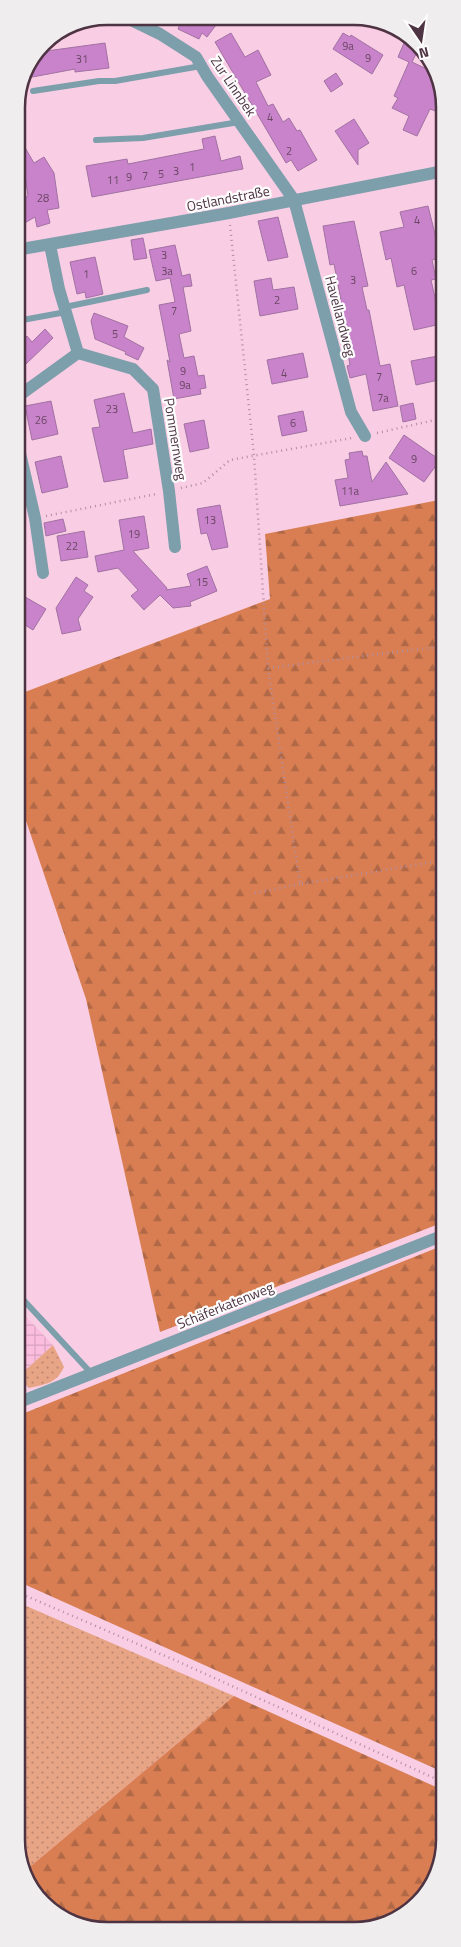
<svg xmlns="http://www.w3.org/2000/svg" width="461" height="1947" font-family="'Titillium Web',sans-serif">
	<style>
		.industrial { fill: url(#industrial-grid) }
		.grass { fill: url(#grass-dots) }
		.forest { fill: url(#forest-firs) }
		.building { fill: #c883ca; stroke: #a271a3 }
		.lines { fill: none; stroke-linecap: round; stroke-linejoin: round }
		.path { stroke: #b38ea1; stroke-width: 2.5; stroke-dasharray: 1 4; stroke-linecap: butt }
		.lane { stroke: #7d9eab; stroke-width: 6 }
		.street { stroke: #7d9eab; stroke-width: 12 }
		.labels { text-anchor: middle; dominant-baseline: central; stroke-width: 4.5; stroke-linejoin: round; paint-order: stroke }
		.number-label { font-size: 11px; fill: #6c4764 }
		.street-label { font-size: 14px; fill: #4e3342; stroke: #fdfdfd }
		.rim { fill: none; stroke: #4e3342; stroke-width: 2.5 }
	</style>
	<defs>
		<pattern id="industrial-grid" width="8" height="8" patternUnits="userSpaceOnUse" patternTransform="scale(1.25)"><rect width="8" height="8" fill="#fbbdde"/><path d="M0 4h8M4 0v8" fill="none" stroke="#d9a3c0"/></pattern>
		<pattern id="grass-dots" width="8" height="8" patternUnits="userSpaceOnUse" patternTransform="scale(1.25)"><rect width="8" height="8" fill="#e8a586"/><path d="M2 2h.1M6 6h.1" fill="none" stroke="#be876f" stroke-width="1.8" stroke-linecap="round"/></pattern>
		<pattern id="forest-firs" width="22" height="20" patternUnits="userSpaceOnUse" patternTransform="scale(1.25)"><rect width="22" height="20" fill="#d87e52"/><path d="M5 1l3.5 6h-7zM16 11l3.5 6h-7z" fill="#b16846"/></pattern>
	</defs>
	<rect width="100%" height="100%" fill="#f9cee4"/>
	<path class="industrial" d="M17,1307L53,1345L17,1378Z"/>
	<path class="grass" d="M53,1345L64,1367C56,1384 46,1384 29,1388L18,1377Z
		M17,1602L234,1696L26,1870L17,1852Z"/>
	<path class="forest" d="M444,499V1222L160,1332L86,999L17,794V695L270,599L265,534Z
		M444,1245L445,1773L17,1581V1416Z
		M234,1696L445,1791V1845L422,1900L366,1930L89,1929L43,1904L26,1870Z"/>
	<path class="building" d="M183,17H200L216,25L207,37L202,33L199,39L178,29Z
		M231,33L245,57L258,50L271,75L256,82L268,106L273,104L283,122L289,118L297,131L300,130L317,160L298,171L291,160L286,163L215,42Z
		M343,33L350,37L351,35L383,55L372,74L333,49Z
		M105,43L109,68L75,72V69L27,78L39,52Z
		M404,43L418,50L412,62L433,72L444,95V106L441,113L430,109L417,136L403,130L409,116L392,108L398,98L394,96L409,62L398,57Z
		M336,73L343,84L331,92L324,81Z
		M354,119L369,143L358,150V165L335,131Z
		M16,132L34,163L44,157L54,173L59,208L47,210L50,223L37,227L35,217L16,228V203L28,196L24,168L16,173Z
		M215,136L221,161L240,156L243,169L92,197L86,166L127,159L128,164L204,149L202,139Z
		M428,206L441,258L432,260L436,279L431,280L441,324L414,330L404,285L397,287L391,258L386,260L380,232L404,227L400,212Z
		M278,217L288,257L268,261L258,221Z
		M354,221L368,286L362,287L367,310H369L380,366L390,364L398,406L373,411L366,374L350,378L347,366L350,365L338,300H341L334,264L330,265L323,226Z
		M143,238L147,258L134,260L131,240Z
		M175,245L182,276L190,274L192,286L183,287L191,331L179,334L184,358L194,356L198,376L204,375L206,388L200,389L201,394L174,399L167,360L170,362L159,305L175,302L170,278L156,281L149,250Z
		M95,257L103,294L86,298L85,292L77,294L70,262Z
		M271,278L273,290L294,287L298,309L260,316L254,281Z
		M94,313L128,326L124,337L144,348L138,360L125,354L126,352L95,339L91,321Z
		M45,329L53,338L26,364L24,362L17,368V346L27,336L32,342Z
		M303,353L308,377L272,384L267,360Z
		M438,356L443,379L416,385L411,361Z
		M124,393L133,433L151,429L153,444L123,450L128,478L104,482L92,428L100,427L94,400Z
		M51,401L58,434L32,440L25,406Z
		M413,403L416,419L403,422L400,406Z
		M303,411L307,431L282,436L278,416Z
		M204,420L209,448L190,452L184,424Z
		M404,435L440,460L424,482L389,458Z
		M362,451L363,456H367L372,482L386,462L408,494L340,506L335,480L348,478L345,460L350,459L349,453Z
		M61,456L68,487L42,493L35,462Z
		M220,505L228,547L212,550L207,533L201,534L197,509Z
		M144,516L149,548L133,551L167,588L166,590L191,586L187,574L207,566L217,591L190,602L191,606L173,608L160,595L144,610L131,596L138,590L118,568L98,572L95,556L124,550L119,520Z
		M63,519L66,531L46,536L44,523Z
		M84,531L88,557L61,561L57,536Z
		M76,577L88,585L84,591L93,597L78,619L81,630L62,634L56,608Z
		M20,594L46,609L33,630L17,620V600Z"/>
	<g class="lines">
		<path class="path" d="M230,225L254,456L268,668L300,884L444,860
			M377,433L444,418
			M181,488L203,483L230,460L352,438
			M46,516L156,494
			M268,668L444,646
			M255,893L300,884
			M17,1592L177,1661L445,1783"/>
		<path class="lane" d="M33,91L99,81H115L201,66
			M96,140L143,138L239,122
			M443,238H444
			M65,307L147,290
			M17,321L66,312
			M17,1293L92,1374"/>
		<path class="street" d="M123,16L160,34L196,57L207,76L294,200L351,412L365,436
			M16,250L229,213L444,171
			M78,353L133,369L153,389L169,491L175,547
			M17,405L20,395L78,353L59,289L50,245
			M17,440L35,518L43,573
			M17,1403L444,1235"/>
	</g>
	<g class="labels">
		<g class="number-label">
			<text x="348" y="46">9a</text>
			<text x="368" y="58">9</text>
			<text x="82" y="59">31</text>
			<text x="270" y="117">4</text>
			<text x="289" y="151">2</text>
			<text x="192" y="167">1</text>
			<text x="176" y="171">3</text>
			<text x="161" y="174">5</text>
			<text x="145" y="176">7</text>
			<text x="129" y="177">9</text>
			<text x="113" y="180">11</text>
			<text x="43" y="198">28</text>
			<text x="417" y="220">4</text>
			<text x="164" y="255">3</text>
			<text x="167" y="271">3a</text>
			<text x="414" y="271">6</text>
			<text x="86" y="274">1</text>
			<text x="353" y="280">3</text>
			<text x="277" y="300">2</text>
			<text x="174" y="311">7</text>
			<text x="115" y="334">5</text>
			<text x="183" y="371">9</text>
			<text x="284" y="373">4</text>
			<text x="379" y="377">7</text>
			<text x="185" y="385">9a</text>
			<text x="383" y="398">7a</text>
			<text x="112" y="409">23</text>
			<text x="41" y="420">26</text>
			<text x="293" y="423">6</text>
			<text x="414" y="459">9</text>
			<text x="350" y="491">11a</text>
			<text x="210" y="520">13</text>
			<text x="134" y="534">19</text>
			<text x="72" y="546">22</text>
			<text x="202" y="582">15</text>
		</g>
		<g class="street-label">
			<text transform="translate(234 86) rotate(56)">Zur Linnbek</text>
			<text transform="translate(228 198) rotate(-11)">Ostlandstraße</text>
			<text transform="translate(341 316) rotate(75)">Havellandweg</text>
			<text transform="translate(176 439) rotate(81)">Pommernweg</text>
			<text transform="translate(225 1305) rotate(-22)">Schäferkatenweg</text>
		</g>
	</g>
	<path d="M0 0H461V1947H0ZM107 25H354A82 82 0 0 1 436 107V1840A82 82 0 0 1 354 1922H107A82 82 0 0 1 25 1840V107A82 82 0 0 1 107 25Z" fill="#efedee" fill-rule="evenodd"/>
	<path class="rim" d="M107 25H354A82 82 0 0 1 436 107V1840A82 82 0 0 1 354 1922H107A82 82 0 0 1 25 1840V107A82 82 0 0 1 107 25Z"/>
	<g transform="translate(421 40) rotate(167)" stroke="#fdfdfd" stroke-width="4" paint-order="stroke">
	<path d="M0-4L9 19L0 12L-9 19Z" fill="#4e3342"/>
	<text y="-8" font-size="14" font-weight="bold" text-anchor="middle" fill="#4e3342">N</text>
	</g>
</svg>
